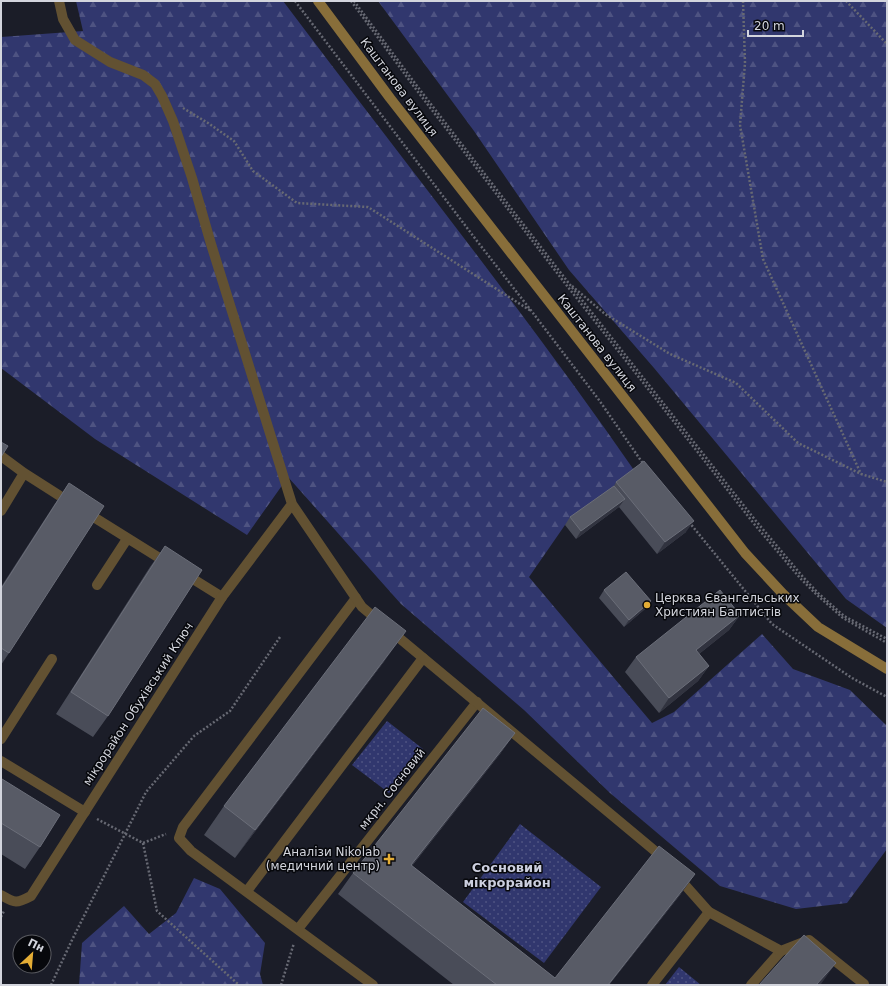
<svg xmlns="http://www.w3.org/2000/svg" width="888" height="986" font-family="'DejaVu Sans',sans-serif">
	<style>
		.grass { fill: url(#grass-dots) }
		.forest { fill: url(#forest-firs) }
		.lines { fill: none; stroke-linecap: round; stroke-linejoin: round }
		.path { stroke: #676973; stroke-width: 2.5; stroke-dasharray: 2 2; stroke-linecap: butt }
		.service { stroke: #625132; stroke-width: 10 }
		.minor { stroke: #625132; stroke-width: 10 }
		.secondary { stroke: #886e3a; stroke-width: 10 }
		.wall { fill: #494c58 }
		.shaded-wall { fill: #31333f }
		.building { fill: #585b66; stroke: #6b6e79 }
		.poi-dot { fill: #e4ad35; stroke: #07080c; stroke-width: 1.5 }
		.labels { text-anchor: middle; dominant-baseline: central; stroke-width: 3; stroke-linejoin: round; paint-order: stroke }
		.street-label { font-size: 12px; fill: #d3d5dd; stroke: #07080c }
		.poi-label { font-size: 12px; fill: #d3d5dd; stroke: #07080c; text-anchor: start }
		.neighbourhood-label { font-size: 13px; font-weight: bold; fill: #cccfdf; stroke: #07080c }
	</style>
	<defs>
		<pattern id="grass-dots" width="8" height="8" patternUnits="userSpaceOnUse"><rect width="8" height="8" fill="#31376e"/><path d="M2 2h.1M6 6h.1" fill="none" stroke="#4e5382" stroke-width="1.8" stroke-linecap="round"/></pattern>
		<pattern id="forest-firs" width="22" height="20" patternUnits="userSpaceOnUse"><rect width="22" height="20" fill="#31376e"/><path d="M5 1l3.5 6h-7zM16 11l3.5 6h-7z" fill="#4e5382"/></pattern>
	</defs>
	<rect width="100%" height="100%" fill="#1b1d28"/>
	<path class="grass" d="M387,721L423,749L389,793L352,765Z
		M520,824L601,887L544,963L463,902Z
		M679,967L701,985H665Z"/>
	<path class="forest" d="M76,1H283C401,158 524,311 636,473L565,525L529,577L652,723L674,712L762,634L793,669L850,690L887,726V849L847,903L796,909L720,886L610,793L524,710L401,604L288,477L247,535L95,439L1,368V37L83,31Z
		M378,1H887V628L846,599L654,368L569,270L474,131Z
		M194,878L220,889L265,943L260,974L263,985H79L82,943L124,906L149,934L176,913Z"/>
	<g class="lines">
		<path class="path" d="M295,1L477,241L533,313L599,400L644,465
			M351,1L415,88L564,282L755,525L800,578L817,595L843,618L887,643
			M354,1L417,86L567,281L756,521L803,577L818,593L844,616L887,639
			M743,1L745,63L740,125L763,259L861,474
			M846,1L887,44
			M183,108L208,123L234,141L253,171L297,203L368,207L531,311
			M572,286L605,314L670,354L736,383L798,443L861,474L887,482
			M689,522L772,624L852,678L887,697
			M97,819L143,843L166,834
			M143,843L157,911L239,985
			M1,917L4,911
			M51,985L72,940L146,792L194,736L230,711L280,637
			M281,985L294,943"/>
		<path class="service" d="M1,456L24,473L71,503
			M1,511L24,473
			M84,511L169,564
			M185,574L222,597
			M97,585L127,539
			M356,598L183,827L179,838L191,851L373,985
			M1,739L52,659
			M1,761L85,812
			M247,891L423,658
			M298,929L477,702
			M652,985L709,912
			M751,985L781,951"/>
		<path class="minor" d="M59,1L63,19L75,40L110,62L143,75L155,84L162,96L173,121L192,178L211,244L292,504L362,607L655,851L664,861
			M677,876L709,912L781,951L809,940L864,984L863,985
			M1,895C15,903 16,904 31,896L222,597L292,504"/>
		<path class="secondary" d="M318,1L390,98L745,553L783,594L818,627L887,669"/>
	</g>
	<path class="wall" d="M616,482L686,532L657,554L619,507L576,539L565,525L570,517L614,486Z
		M69,483L9,653L1,665V587L54,505Z
		M165,546L108,716L93,737L56,714L150,567Z
		M604,590L645,609L624,627L599,598Z
		M740,615L729,630L699,654L709,666L698,681L659,713L625,672L636,657Z
		M386,659L235,858L204,835L224,806Z
		M515,733L500,754L412,866L555,978L695,874L680,895L609,985H454L338,894L353,873Z
		M1,780L40,847L25,869L1,854Z"/>
	<path class="shaded-wall" d="M625,499L619,507L576,539L581,531Z
		M694,521L686,532L657,554L665,542Z
		M651,601L645,609L624,627L629,620Z
		M740,615L729,630L685,665L696,650Z
		M406,631L386,659L235,858L255,830Z
		M709,666L698,681L659,713L669,698Z
		M515,733L500,754L396,886L411,865Z
		M695,874L680,895L609,985H608Z
		M836,963L821,984L816,985Z"/>
	<path class="building" d="M1,442L8,446L1,457Z
		M644,461L694,521L665,542L616,482Z
		M69,483L104,506L9,653L1,648V589Z
		M614,486L625,499L581,531L570,517Z
		M165,546L202,570L108,716L71,692Z
		M626,572L651,601L629,620L604,590Z
		M720,590L740,615L696,650L709,666L669,698L636,657Z
		M375,607L406,631L255,830L224,806Z
		M483,708L515,733L411,865L555,978L659,846L695,874L608,985H497L353,873Z
		M2,779L60,815L40,847L1,823V780Z
		M804,935L836,963L816,985H759Z"/>
	<g class="poi-dot">
		<circle cx="647" cy="605" r="4"/>
		<path d="M387 853h4v4h4v4h-4v4h-4v-4h-4v-4h4z"/>
	</g>
	<g class="labels">
		<g class="street-label">
			<text transform="translate(399 87) rotate(53)">Каштанова вулиця</text>
			<text transform="translate(597 343) rotate(52)">Каштанова вулиця</text>
			<text transform="translate(138 704) rotate(-57)">мікрорайон Обухівський Ключ</text>
			<text transform="translate(392 789) rotate(-52)">мкрн. Сосновий</text>
		</g>
		<g class="poi-label">
			<text x="655" y="598">Церква Євангельських<tspan x="655" dy="14">Християн Баптистів</tspan></text>
			<text x="380" y="852" text-anchor="end">Аналiзи Nikolab<tspan x="380" dy="14">(медичний центр)</tspan></text>
		</g>
		<g class="neighbourhood-label">
			<text x="507" y="867">Сосновий<tspan x="507" dy="15">мікрорайон</tspan></text>
		</g>
	</g>
	<rect width="888" height="986" fill="none" stroke="#d3d5dd" stroke-width="4"/>
	<g transform="translate(32 954) rotate(26)"><circle r="19" fill="#07080c" stroke="#595a60"/>
	<path d="M0-3L7 15L0 10L-7 15Z" fill="#e4ad35"/>
	<text y="-6" font-size="11" font-weight="bold" text-anchor="middle" fill="#d3d5dd">Пн</text>
	</g>
	<path d="M748 30v6h55v-6" fill="none" stroke="#d3d5dd" stroke-width="2"/>
	<text x="754" y="30" font-size="12" fill="#d3d5dd" stroke="#07080c" stroke-width="3" paint-order="stroke">20 m</text>
</svg>
